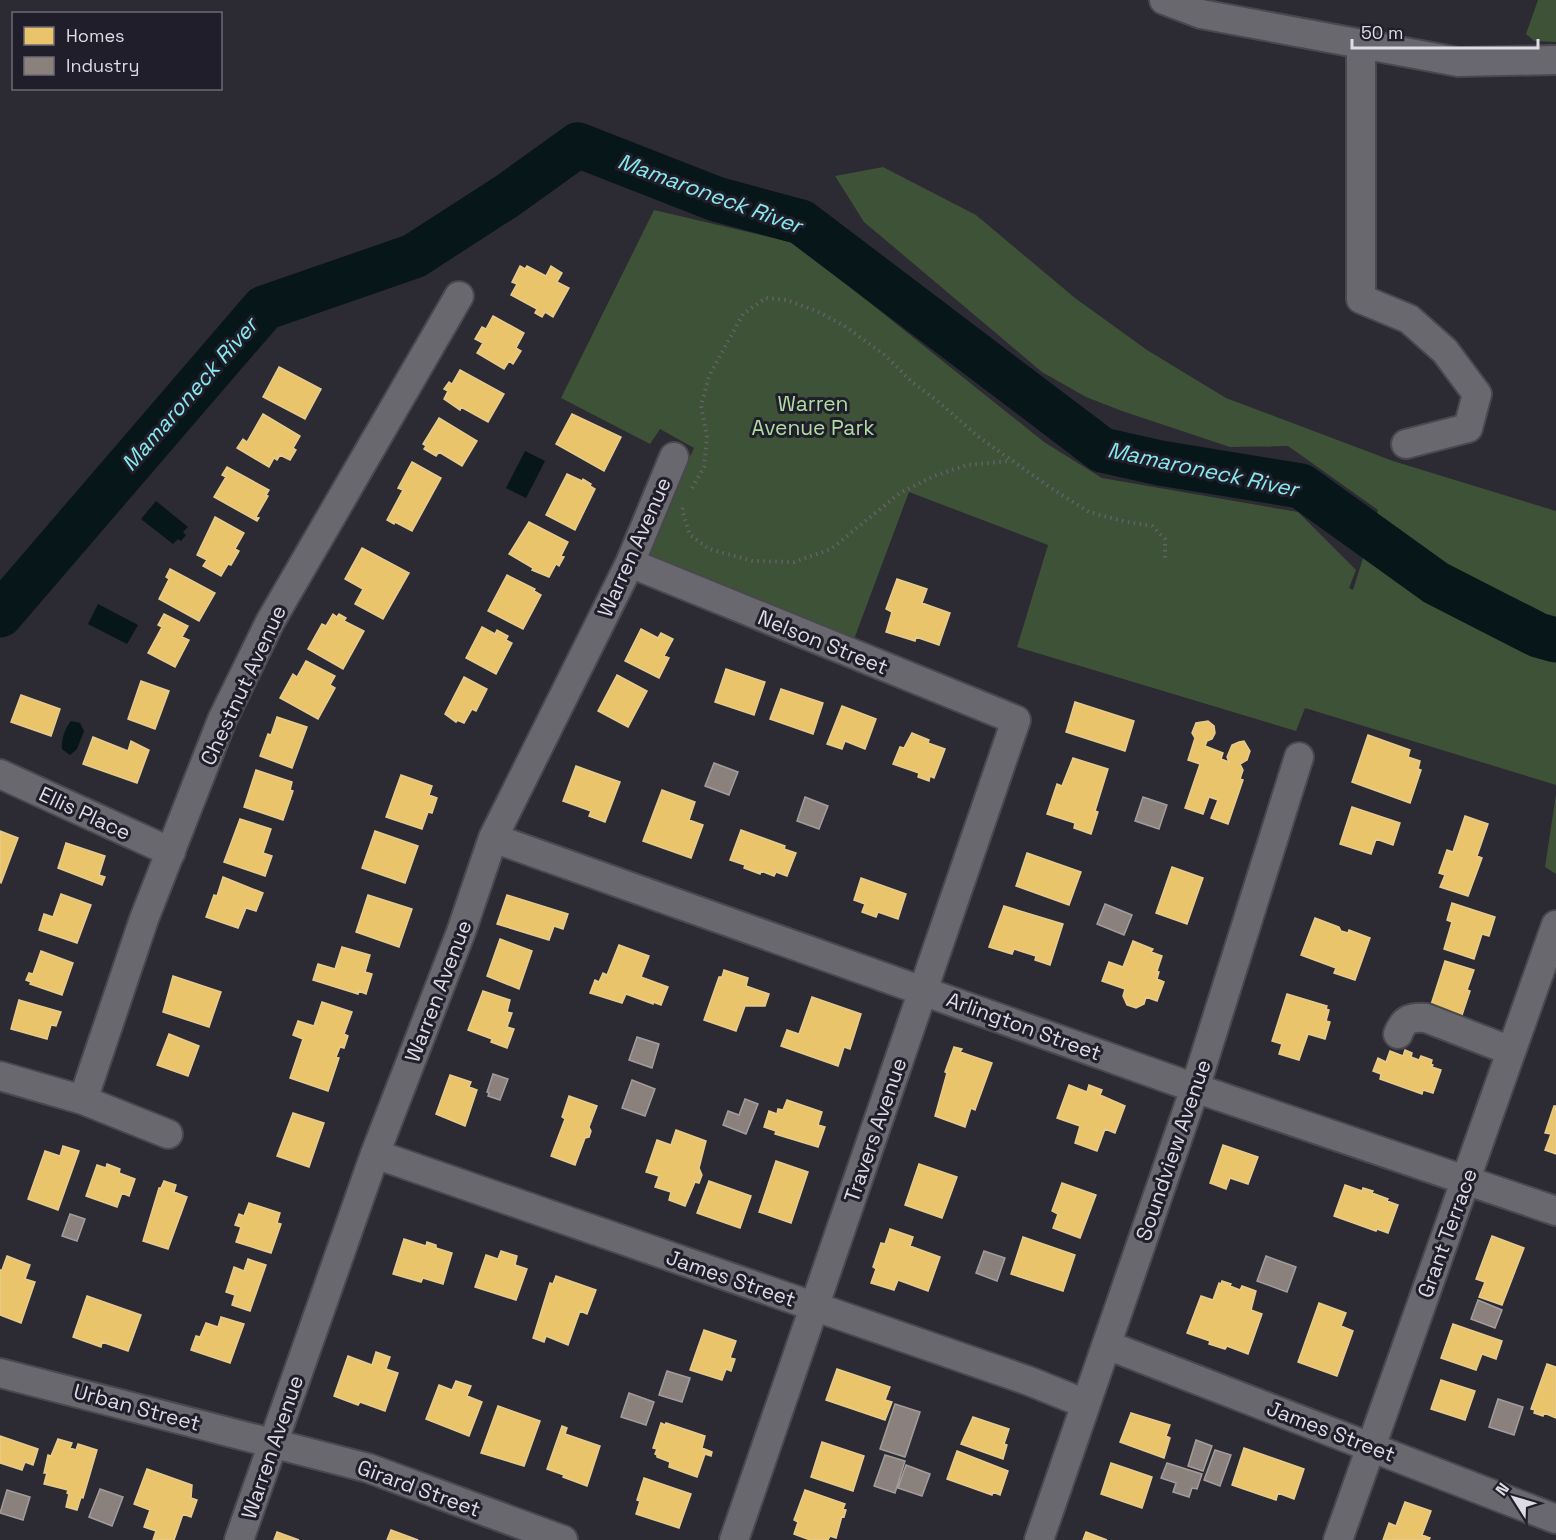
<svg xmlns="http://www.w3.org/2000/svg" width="1556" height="1540" font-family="'Space Grotesk',sans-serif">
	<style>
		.green { fill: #3d5237 }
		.water { fill: #071618 }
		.homes { fill: #e9c46a; stroke: #e6cb8f; stroke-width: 1.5 }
		.industry { fill: #8a817c; stroke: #a39c9c; stroke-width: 1.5 }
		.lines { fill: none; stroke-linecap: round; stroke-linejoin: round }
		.river { stroke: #071618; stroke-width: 45 }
		.minor-casing { stroke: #49484e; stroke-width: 32 }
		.path { stroke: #636168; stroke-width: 4; stroke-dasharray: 1.5 4.5; stroke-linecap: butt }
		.minor { stroke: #69686e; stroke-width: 28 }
		.labels { text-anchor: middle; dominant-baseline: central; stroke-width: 6; stroke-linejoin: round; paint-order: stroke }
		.park-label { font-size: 21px; fill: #b0dea2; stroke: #211e2b }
		.street-label { font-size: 21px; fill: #dedbe5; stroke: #211e2b }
		.water-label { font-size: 22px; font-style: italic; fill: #87eaed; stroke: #211e2b }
	</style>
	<rect width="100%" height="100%" fill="#2c2a32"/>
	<path class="green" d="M1538,0H1556V42L1534,41L1526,34Z
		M883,167L976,215L1075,298L1147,350L1226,398L1393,461L1556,511V785L1305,708L1296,731L1017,647L1048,545L909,492L853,642L643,559L694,448L660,429L650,444L561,398L654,210L795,243L1044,442L1102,478L1298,512L1356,570L1349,588L1353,590L1378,510L1288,446L1230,447L1122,411L1086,397L1042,372L864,222L835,176Z
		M1556,794V874L1545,867Z"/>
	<path class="water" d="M525,451L545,461L526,498L506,488Z
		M156,501L188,527L183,532L186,535L181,541L178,539L173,544L141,519Z
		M98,604L138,625L127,644L88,624Z
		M71,721L80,723L84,731L77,749L70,755L62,749C61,740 65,728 71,721Z"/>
	<path class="homes" d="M520,266L525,269L527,266L546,276L551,266L562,273L557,282L569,288L553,317L545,312L542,317L535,313L537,309L511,295L517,284L512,282Z
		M493,316L524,333L516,348L521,351L513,364L509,361L504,369L477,353L483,343L475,339L482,327L486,329Z
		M279,367L321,389L305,419L263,397Z
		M460,370L504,394L488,422L461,407L460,410L444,399L448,391L444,389L449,382L452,384Z
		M263,414L300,436L293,448L296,450L290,460L280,455L277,460L274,458L269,467L237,448L243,439L247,442Z
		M572,414L621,437L604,471L556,444Z
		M439,418L477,441L462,466L439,452L436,456L424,449L426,446L423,444Z
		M412,462L441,478L412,531L395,522L394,524L387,520L403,490L398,488Z
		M227,467L269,490L266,495L268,496L256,517L259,518L257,521L214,497L226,477L222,475Z
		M567,474L582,481L583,479L591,484L590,486L595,489L575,530L546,515Z
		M215,517L244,533L235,549L239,551L231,565L228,564L221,576L203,566L207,560L197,555Z
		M529,522L568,542L561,556L564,557L559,566L556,564L549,577L532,570L533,568L509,554Z
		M362,548L409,573L383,619L355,604L363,589L345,579Z
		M170,569L215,593L199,621L159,599L169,579L166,577Z
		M507,575L535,589L534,591L541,595L523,629L488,611Z
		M897,579L927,589L922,603L950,613L939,645L916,637L915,641L886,632L892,612L886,609Z
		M164,614L188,626L182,637L189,640L175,667L148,653L162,627L158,625Z
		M333,614L337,617L339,614L346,618L344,621L364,631L343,669L308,649L322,624L326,626Z
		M482,627L495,634L497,630L508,636L506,640L512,643L496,674L466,658Z
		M641,629L658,638L661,633L673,639L664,656L669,658L659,678L625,661Z
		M306,661L335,676L330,685L335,688L318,719L280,698L293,674L297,677Z
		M726,669L765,682L754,715L715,702Z
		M617,675L647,691L628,727L598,711Z
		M464,677L487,689L476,711L472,709L464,723L457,720L456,722L445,714Z
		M141,681L169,691L155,729L128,719Z
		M781,689L823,703L813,734L770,719Z
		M21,695L60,709L51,736L11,722Z
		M1075,702L1134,721L1125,751L1066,732Z
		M842,706L876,719L865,749L845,741L842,749L827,744Z
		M277,717L307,727L292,768L260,756L268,734L271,735Z
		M1208,721L1214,726L1215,733L1212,739L1207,741L1205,746L1223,753L1221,759L1229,762L1227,757L1232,745L1239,742L1244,741L1250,751L1247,760L1240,764L1243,770L1240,779L1243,780L1228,824L1211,818L1218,800L1209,797L1203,814L1185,808L1200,764L1188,760L1195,738L1192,733L1196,723Z
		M912,733L929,740L928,743L945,749L934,778L930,776L929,781L918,777L919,773L893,764L900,747L904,748Z
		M1368,735L1410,750L1408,757L1420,761L1418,769L1421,770L1410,803L1352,782Z
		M93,737L128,751L131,741L149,750L137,783L83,764Z
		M1073,758L1108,769L1095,811L1098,812L1091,834L1074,828L1075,823L1047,814L1057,784L1062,786Z
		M576,766L620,782L605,822L589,816L591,811L563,801Z
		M256,770L292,782L290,790L293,791L283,820L244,807Z
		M401,775L432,786L429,795L437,798L432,813L428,812L422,829L386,817Z
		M662,790L695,802L689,820L703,825L691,858L643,841Z
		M1352,807L1400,823L1393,845L1376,839L1371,854L1340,844Z
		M1465,816L1488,824L1477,856L1482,858L1468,896L1440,887L1445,875L1439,873L1447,850L1453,852Z
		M240,819L271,829L263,853L272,856L265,876L224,862Z
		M741,830L785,846L784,849L796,853L787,876L776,872L774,876L761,871L760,874L744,868L745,865L730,860Z
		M0,831L18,838L1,883L0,882Z
		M375,831L418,846L405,883L362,868Z
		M66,843L105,856L99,875L105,877L102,885L58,868Z
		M1027,853L1081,872L1069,905L1016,886Z
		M1172,867L1203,878L1187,924L1156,913Z
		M223,877L263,893L256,911L246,908L238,928L206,917L214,895L217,896Z
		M861,878L906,894L898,919L878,912L876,917L862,912L865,904L854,900Z
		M61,894L91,905L77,943L39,930L44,914L53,917Z
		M368,895L412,909L399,947L356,932Z
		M507,895L568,914L563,929L554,926L549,940L497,924Z
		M1452,903L1495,917L1489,936L1482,934L1474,959L1444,949L1452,922L1447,920Z
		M1004,906L1063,924L1050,965L1035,960L1036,956L1014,949L1012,954L989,947Z
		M1315,918L1339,927L1341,931L1348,933L1349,930L1370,938L1355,980L1334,973L1336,968L1301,955Z
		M500,939L532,951L519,989L487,976Z
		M1133,941L1153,949L1151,952L1162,956L1157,971L1159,972L1157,979L1164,982L1157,1001L1146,997L1144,1004L1136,1008L1127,1005L1123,996L1125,989L1102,981L1109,962L1123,967Z
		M619,945L649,956L641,977L668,987L661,1005L653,1002V1004L626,994L622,1003L590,993L595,980L599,982L603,973L607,975Z
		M342,947L370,955L365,972L372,974L366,994L359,991L358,994L313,980L318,964L335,969Z
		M41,951L73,963L62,995L30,984L31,982L26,980L29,973L33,974Z
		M1445,961L1474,970L1467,990L1470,991L1460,1021L1429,1011Z
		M724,970L748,978L746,986L769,994L765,1006H745L736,1031L704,1020L719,977H722Z
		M173,976L221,992L209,1027L163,1012Z
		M483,991L510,1000L507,1012L512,1013L507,1027L514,1029L507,1048L491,1042L492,1039L468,1030Z
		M1287,994L1327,1006L1326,1009L1329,1010L1326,1021L1330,1022L1325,1039L1308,1034L1299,1060L1279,1054L1282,1044L1272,1041Z
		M812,997L861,1014L850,1049L844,1047L838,1066L781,1046L787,1030L799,1034Z
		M19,1000L61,1012L56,1026L51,1025L47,1039L11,1029Z
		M322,1002L352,1012L344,1034L348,1036L344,1048L340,1047L336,1057L339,1058L328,1091L290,1078L303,1039L293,1035L298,1021L314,1026Z
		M169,1034L199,1046L188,1076L157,1065Z
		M954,1047L962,1049L960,1052L992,1063L975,1110L971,1108L965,1127L935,1116L947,1073L945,1072Z
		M1405,1050L1412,1053L1411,1057L1419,1060L1421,1056L1432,1060L1431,1064L1433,1065L1432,1067L1441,1070L1433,1093L1423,1090L1422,1094L1380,1079L1381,1074L1373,1071L1378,1058L1386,1062L1390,1051L1403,1056Z
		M450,1075L471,1082L469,1087L477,1090L465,1126L436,1114Z
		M1069,1085L1087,1092L1089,1085L1102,1090L1100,1095L1125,1106L1115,1133L1105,1129L1097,1151L1075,1143L1080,1126L1057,1118Z
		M569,1096L597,1106L589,1127L591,1131L589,1137L585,1138L575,1165L551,1156L565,1119L562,1117Z
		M787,1100L822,1112L818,1125L825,1127L818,1147L775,1134L776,1131L764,1127L769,1111L777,1114L778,1109L783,1110Z
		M1554,1106H1556V1154L1545,1150L1551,1134L1545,1133Z
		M293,1113L324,1123L309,1167L277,1156Z
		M676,1130L706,1141L699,1168L702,1175L699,1183L695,1182L685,1206L669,1200L671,1192L655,1187L659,1176L646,1172L657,1140L671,1145Z
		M1223,1145L1258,1157L1248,1184L1230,1178L1226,1189L1210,1183Z
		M63,1146L79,1151L58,1210L28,1199L45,1151L60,1156Z
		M776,1161L808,1172L791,1223L759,1212Z
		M107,1164L120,1169L119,1173L135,1179L129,1196L122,1193L117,1207L86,1196L97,1165L106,1168Z
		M919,1164L957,1177L942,1218L905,1205Z
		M164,1181L176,1185L174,1192L187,1197L168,1249L143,1241L159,1188H161Z
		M709,1181L751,1196L740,1228L697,1213Z
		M1062,1183L1096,1195L1080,1238L1053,1228L1058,1214L1052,1211Z
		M1345,1185L1362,1191L1363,1188L1373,1191L1372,1193L1388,1199L1387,1201L1398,1205L1388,1233L1377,1229L1376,1231L1334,1216Z
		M249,1203L280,1213L277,1223L281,1224L271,1253L236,1242L241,1227L235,1225L239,1214L244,1216Z
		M890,1229L913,1237L910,1246L940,1257L928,1291L898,1280L894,1290L871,1283L876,1269L873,1267L881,1243L885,1244Z
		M1492,1236L1524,1248L1502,1305L1479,1297L1485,1282L1476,1279Z
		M1023,1237L1075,1255L1063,1291L1011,1274Z
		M404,1239L426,1246L427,1242L436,1245V1248L452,1253L443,1284L423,1278L421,1282L393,1274Z
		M501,1251L517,1256L515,1265L527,1269L516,1300L475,1287L486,1255L498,1259Z
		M7,1256L30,1265L25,1279L35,1282L21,1323L0,1315V1270H2Z
		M248,1259L266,1265L250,1311L232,1305L235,1295L226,1292L234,1267L244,1271Z
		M556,1276L596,1290L587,1314L580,1311L568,1345L546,1336L544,1342L533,1338L550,1283L553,1284Z
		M1222,1281L1231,1284L1230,1286L1240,1290L1242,1286L1256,1291L1251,1310L1262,1314L1248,1354L1227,1346L1225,1349L1209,1344L1210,1341L1187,1333L1201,1296L1213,1300L1219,1283L1221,1284Z
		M87,1296L141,1315L128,1351L102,1342L101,1347L73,1337Z
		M1319,1303L1346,1313L1341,1326L1353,1331L1337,1376L1298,1362Z
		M221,1317L244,1324L230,1363L191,1350L196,1336L200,1337L206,1323L218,1327Z
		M1453,1324L1502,1341L1496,1359L1482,1354L1476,1370L1441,1358Z
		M704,1330L736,1341L730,1358L735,1359L731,1371L726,1369L722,1380L690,1370Z
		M376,1352L390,1357L386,1369L398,1373L385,1411L360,1402L358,1405L334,1396L348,1356L372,1365Z
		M1547,1364L1556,1367V1418L1544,1413L1543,1416L1534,1413L1535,1410L1531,1409Z
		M837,1369L890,1387L885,1400L892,1402L885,1420L826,1400Z
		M1441,1380L1475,1391L1465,1420L1431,1409Z
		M456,1381L471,1386L467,1396L482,1402L469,1436L426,1419L439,1385L452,1390Z
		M498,1406L540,1421L524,1466L481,1453Z
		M1131,1413L1170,1425L1166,1436L1170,1438L1164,1458L1120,1442Z
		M973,1417L1009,1429L1004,1444L1007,1445L1003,1459L961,1444Z
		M661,1423L665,1425L666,1423L705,1436L702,1448L712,1452L711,1456L705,1454L697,1477L669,1467L670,1462L657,1457V1455L655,1454L657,1449L653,1448Z
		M562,1426L567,1428L565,1434L600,1446L587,1486L563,1477L564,1475L547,1469Z
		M0,1436L38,1449L33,1465L25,1462L22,1470L0,1463Z
		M58,1439L72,1443L70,1448L76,1450L78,1444L97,1450L83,1498L81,1497L77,1510L66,1507L69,1494L67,1493L68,1490L44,1484L47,1473H44L48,1455L51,1456Z
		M822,1442L864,1456L853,1491L811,1477Z
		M1244,1448L1304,1469L1294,1499L1278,1493L1276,1500L1232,1485Z
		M957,1451L1008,1471L1000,1495L993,1492L992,1495L947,1479Z
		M1111,1463L1152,1477L1142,1508L1101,1494Z
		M147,1469L192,1485L191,1498L197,1500L191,1517L183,1514L174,1540H153L156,1531L144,1527L150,1510L134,1504Z
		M644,1478L691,1494L679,1528L636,1514L640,1501L637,1500Z
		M805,1490L845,1504L843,1509L846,1510L844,1517L842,1516L836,1538L830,1536L828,1540H810L794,1534L798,1522L794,1520Z
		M1405,1502L1431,1511L1422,1535L1430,1538L1429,1540H1383L1389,1523L1396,1526Z
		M391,1530L418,1540H387Z
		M277,1532L299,1540H274Z
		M1086,1532L1107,1540H1083Z"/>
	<path class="industry" d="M714,763L738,772L729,795L705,786Z
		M805,797L828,806L819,829L797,821Z
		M1143,797L1167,805L1159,829L1135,821Z
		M1105,904L1132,915L1124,935L1097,924Z
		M637,1037L659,1044L652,1068L629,1060Z
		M493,1074L508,1079L500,1100L488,1096L489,1093L487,1092Z
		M632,1080L655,1089L645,1116L622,1108Z
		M745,1099L758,1104L746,1134L723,1125L728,1111L739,1115Z
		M70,1214L85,1219L77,1241L62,1236Z
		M984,1251L1005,1258L997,1281L976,1273Z
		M1266,1256L1296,1267L1287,1292L1257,1281Z
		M1478,1300L1502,1310L1495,1328L1471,1319Z
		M667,1371L690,1378L682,1402L659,1395Z
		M629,1393L654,1402L646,1425L621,1417Z
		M1498,1399L1523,1407L1514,1435L1489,1427Z
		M895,1404L920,1412L905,1457L880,1449Z
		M1196,1440L1212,1446L1203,1471L1188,1466Z
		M1215,1450L1231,1455L1220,1486L1204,1480Z
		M885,1455L905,1461L895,1493L874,1486Z
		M1167,1463L1202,1474L1197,1489L1192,1488L1189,1497L1173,1492L1176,1483L1161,1478Z
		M906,1465L930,1474L922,1496L898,1488Z
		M100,1489L123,1497L112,1526L89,1517Z
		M7,1490L30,1497L23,1520L0,1513Z"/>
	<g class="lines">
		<path class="river" d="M0,615L264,308L414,256L507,196L578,145L716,199L801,222L1102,450L1160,463L1301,486L1436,583L1538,635L1556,640"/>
		<g class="minor-casing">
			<path id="minor" d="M1164,0L1201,14L1458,62L1556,60
				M1361,44V299L1409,319L1445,351L1477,394L1468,428L1406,444
				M630,563L1016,720L734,1540
				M0,774L171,852
				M493,838L1195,1088L1556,1211
				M1398,1034C1404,1019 1410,1017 1426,1018L1511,1051
				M0,1076L83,1100L168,1134
				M83,1100L144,919L222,720L270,622L459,296
				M375,1154L1029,1381L1086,1404
				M1107,1345L1556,1519
				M0,1373L368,1468L563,1540
				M239,1540L375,1154L461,932L493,838L630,563L674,457
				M1039,1540L1195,1088L1299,757
				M1338,1540L1556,925"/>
		</g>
		<path class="path" d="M692,488L704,467L707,436L701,406L709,376L743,314L766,298L786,300L817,311L846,327L886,356L912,382L935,399L980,438L1051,488L1089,512L1127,522L1152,526L1165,539V561
			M683,508L682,510L690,535L709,549L753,561L794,562L831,549L900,493L934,476L967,465L1011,461"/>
		<use href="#minor" class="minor"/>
	</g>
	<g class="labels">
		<g class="park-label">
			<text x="813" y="403">Warren<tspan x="813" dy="24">Avenue Park</tspan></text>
		</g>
		<g class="street-label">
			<text transform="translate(634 547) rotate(-66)">Warren Avenue</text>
			<text transform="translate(823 642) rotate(22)">Nelson Street</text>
			<text transform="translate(243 685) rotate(-65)">Chestnut Avenue</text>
			<text transform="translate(85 813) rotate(25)">Ellis Place</text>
			<text transform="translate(438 991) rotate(-69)">Warren Avenue</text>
			<text transform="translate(1024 1026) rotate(20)">Arlington Street</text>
			<text transform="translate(875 1130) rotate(-71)">Travers Avenue</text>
			<text transform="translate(1173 1150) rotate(-71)">Soundview Avenue</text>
			<text transform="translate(1447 1233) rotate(-70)">Grant Terrace</text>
			<text transform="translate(731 1278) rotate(19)">James Street</text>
			<text transform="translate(137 1407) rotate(15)">Urban Street</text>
			<text transform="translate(1331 1431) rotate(21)">James Street</text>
			<text transform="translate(272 1447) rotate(-71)">Warren Avenue</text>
			<text transform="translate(419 1488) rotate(20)">Girard Street</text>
		</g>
		<g class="water-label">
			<text transform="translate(710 193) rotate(20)">Mamaroneck River</text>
			<text transform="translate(189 394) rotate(-49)">Mamaroneck River</text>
			<text transform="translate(1203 469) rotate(12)">Mamaroneck River</text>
		</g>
	</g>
	<rect x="12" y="12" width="210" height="78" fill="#211e2b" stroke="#6d6a75" stroke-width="1.5"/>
	<rect x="24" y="27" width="30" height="18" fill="#e9c46a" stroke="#6d6a75" stroke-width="1.5"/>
	<text x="66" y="42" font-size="18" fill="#dedbe5">Homes</text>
	<rect x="24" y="57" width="30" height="18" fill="#8a817c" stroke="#6d6a75" stroke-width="1.5"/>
	<text x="66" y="72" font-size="18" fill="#dedbe5">Industry</text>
	<g transform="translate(1514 1498) rotate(307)" stroke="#211e2b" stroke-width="4.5" paint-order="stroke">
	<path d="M0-4.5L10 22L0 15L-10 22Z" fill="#dedbe5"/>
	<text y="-9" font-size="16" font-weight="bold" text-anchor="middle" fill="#dedbe5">N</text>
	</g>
	<path d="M1352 39v9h186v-9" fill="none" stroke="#dedbe5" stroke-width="3"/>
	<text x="1361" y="39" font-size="18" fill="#dedbe5" stroke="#211e2b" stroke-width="4.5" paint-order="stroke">50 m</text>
</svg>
